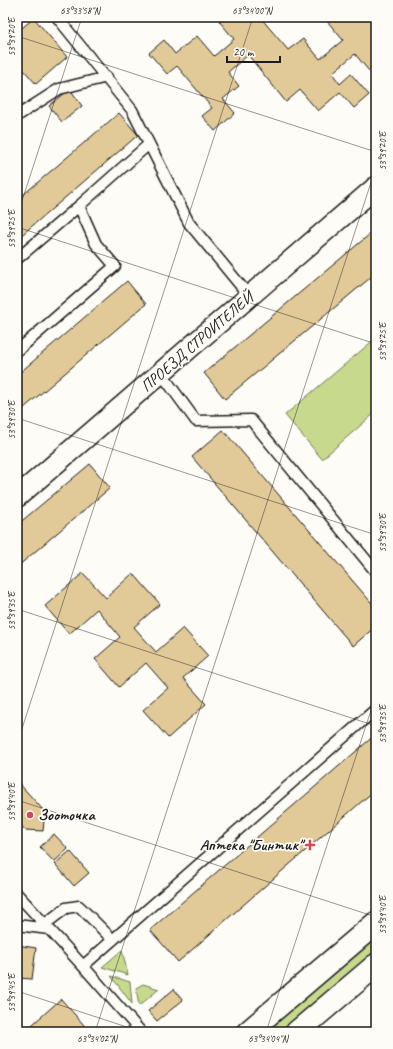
<svg xmlns="http://www.w3.org/2000/svg" width="393" height="1049" font-family="Caveat,sans-serif">
	<style>
		.green { fill: #c7d98d; stroke: #727a54 }
		.building { fill: #e2ca98; stroke: #1c1c1c }
		.lines { fill: none; stroke-linecap: round; stroke-linejoin: round }
		.lane-casing { stroke: #1c1c1c; stroke-width: 13 }
		.street-casing { stroke: #1c1c1c; stroke-width: 23 }
		.secondary-casing { stroke: #1c1c1c; stroke-width: 25 }
		.lane { stroke: #fdfcf7; stroke-width: 10 }
		.street { stroke: #fdfcf7; stroke-width: 20 }
		.secondary { stroke: #fdfcf7; stroke-width: 22 }
		.ticks { fill: none; stroke: #1c1c1c; stroke-width: 1; stroke-opacity: 0.45 }
		.poi-dot { fill: #d1495b; stroke: #fdfcf7; stroke-width: 1.5 }
		.labels { text-anchor: middle; dominant-baseline: central; stroke-width: 3.5; stroke-linejoin: round; paint-order: stroke }
		.street-label { font-size: 16px; fill: #1c1c1c; stroke: #fdfcf7 }
		.poi-label { font-size: 16px; font-weight: bold; fill: #1c1c1c; stroke: #fdfcf7; text-anchor: start }
		.neatline { fill: none; stroke: #1c1c1c; stroke-width: 1.5 }
		.ticks-label { font-size: 10px; text-anchor: middle; fill: #1c1c1c }
	</style>
	<rect width="100%" height="100%" fill="#fdfcf7"/>
	<filter id="ink" filterUnits="userSpaceOnUse"><feTurbulence type="fractalNoise" baseFrequency=".025" numOctaves="2"/><feDisplacementMap in="SourceGraphic" scale="8" xChannelSelector="R" yChannelSelector="G"/><feConvolveMatrix kernelMatrix="1 2 1 2 8 2 1 2 1" color-interpolation-filters="sRGB"/></filter>
	<g filter="url(#ink)">
		<path class="green" d="M376,338V412L322,459L285,415Z
			M376,936V952L282,1032H263Z
			M122,950L128,975L102,967Z
			M111,976L130,982L132,1004Z
			M143,984L159,989L139,1006L136,988Z"/>
		<path class="building" d="M225,17H260L288,50L303,39L320,59L343,40L327,21L331,17H369L376,25V65L369,71L355,54L332,73L340,84L351,74L369,95L354,108L340,92L318,111L300,90L286,102L248,55L228,72L239,86L223,99L235,113L215,131L202,116L212,108L177,66L167,74L149,53L164,40L175,54L197,36L214,56L234,39L219,21Z
			M34,18L67,57L36,84L17,62V32Z
			M70,89L82,106L62,122L49,106Z
			M119,113L138,135L17,239V200Z
			M376,229V273L225,399L204,373Z
			M127,281L146,304L17,414V375Z
			M223,430L376,608V626L353,646L192,457Z
			M90,464L110,488L17,567V525Z
			M376,501V511L371,505Z
			M83,573L106,598L133,573L160,604L134,627L156,652L183,628L208,656L183,678L206,704L168,738L143,710L168,688L146,663L119,687L95,659L120,637L97,609L69,634L45,606Z
			M376,734V789L178,962L150,930Z
			M17,781L45,812L43,831L25,830L17,821Z
			M54,834L68,849L54,862L40,847Z
			M70,851L89,873L74,886L55,864Z
			M17,945L36,948L32,979L17,978Z
			M174,989L183,1000L157,1021L148,1011Z
			M61,999L90,1032H24Z"/>
		<g class="lines">
			<g class="lane-casing">
				<path id="lane" d="M57,17L132,110L189,223L250,297
					M17,116L59,89L107,77
					M79,206L149,144
					M17,259L79,206L96,244L115,266L17,351
					M161,373L196,421L251,420L376,572
					M17,894L83,966L141,1032
					M45,924L66,908L79,906L113,940
					M17,925L49,929
					M83,966L376,709"/>
			</g>
			<g class="street-casing">
				<path id="street" d="M17,497L376,187"/>
			</g>
			<g class="secondary-casing">
				<path id="secondary" d="M248,1032L376,923
					M297,1032L376,965"/>
			</g>
			<use href="#lane" class="lane"/>
			<use href="#street" class="street"/>
			<use href="#secondary" class="secondary"/>
		</g>
	</g>
	<path class="ticks" d="M17,36L376,152M17,216L82,17M17,227L376,344M17,418L376,535M17,609L376,726M17,744L253,17M17,800L376,917M17,991L142,1032M95,1032L376,167M266,1032L376,695"/>
	<g class="poi-dot">
		<circle cx="30" cy="815" r="4"/>
		<path d="M308 839h4v4h4v4h-4v4h-4v-4h-4v-4h4z"/>
	</g>
	<g class="labels">
		<g class="street-label">
			<text transform="translate(197 342) rotate(-41)">ПРОЕЗД СТРОИТЕЛЕЙ</text>
		</g>
		<g class="poi-label">
			<text x="38" y="815">Зооточка</text>
			<text x="302" y="845" text-anchor="end">Аптека "Бинтик"</text>
		</g>
	</g>
	<rect width="393" height="1049" fill="none" stroke="#fdfcf7" stroke-width="44"/>
	<path d="M227 56v6h53v-6" fill="none" stroke="#1c1c1c" stroke-width="2"/>
	<text x="233" y="56" font-size="12" fill="#1c1c1c" stroke="#fdfcf7" stroke-width="3" paint-order="stroke">20 m</text>
	<rect x="22" y="22" width="349" height="1005" class="neatline"/>
	<g class="ticks-label">
		<text x="80" y="14">63°33'58"N</text>
		<text x="252" y="14">63°34'00"N</text>
		<text transform="translate(11 37) rotate(-90)" y="4">53°39'20"E</text>
		<text transform="translate(382 151) rotate(-90)" y="4">53°39'20"E</text>
		<text transform="translate(11 229) rotate(-90)" y="4">53°39'25"E</text>
		<text transform="translate(382 342) rotate(-90)" y="4">53°39'25"E</text>
		<text transform="translate(11 420) rotate(-90)" y="4">53°39'30"E</text>
		<text transform="translate(382 533) rotate(-90)" y="4">53°39'30"E</text>
		<text transform="translate(11 611) rotate(-90)" y="4">53°39'35"E</text>
		<text transform="translate(382 724) rotate(-90)" y="4">53°39'35"E</text>
		<text transform="translate(11 802) rotate(-90)" y="4">53°39'40"E</text>
		<text transform="translate(382 915) rotate(-90)" y="4">53°39'40"E</text>
		<text transform="translate(11 993) rotate(-90)" y="4">53°39'45"E</text>
		<text x="97" y="1042">63°34'02"N</text>
		<text x="268" y="1042">63°34'04"N</text>
	</g>
</svg>
